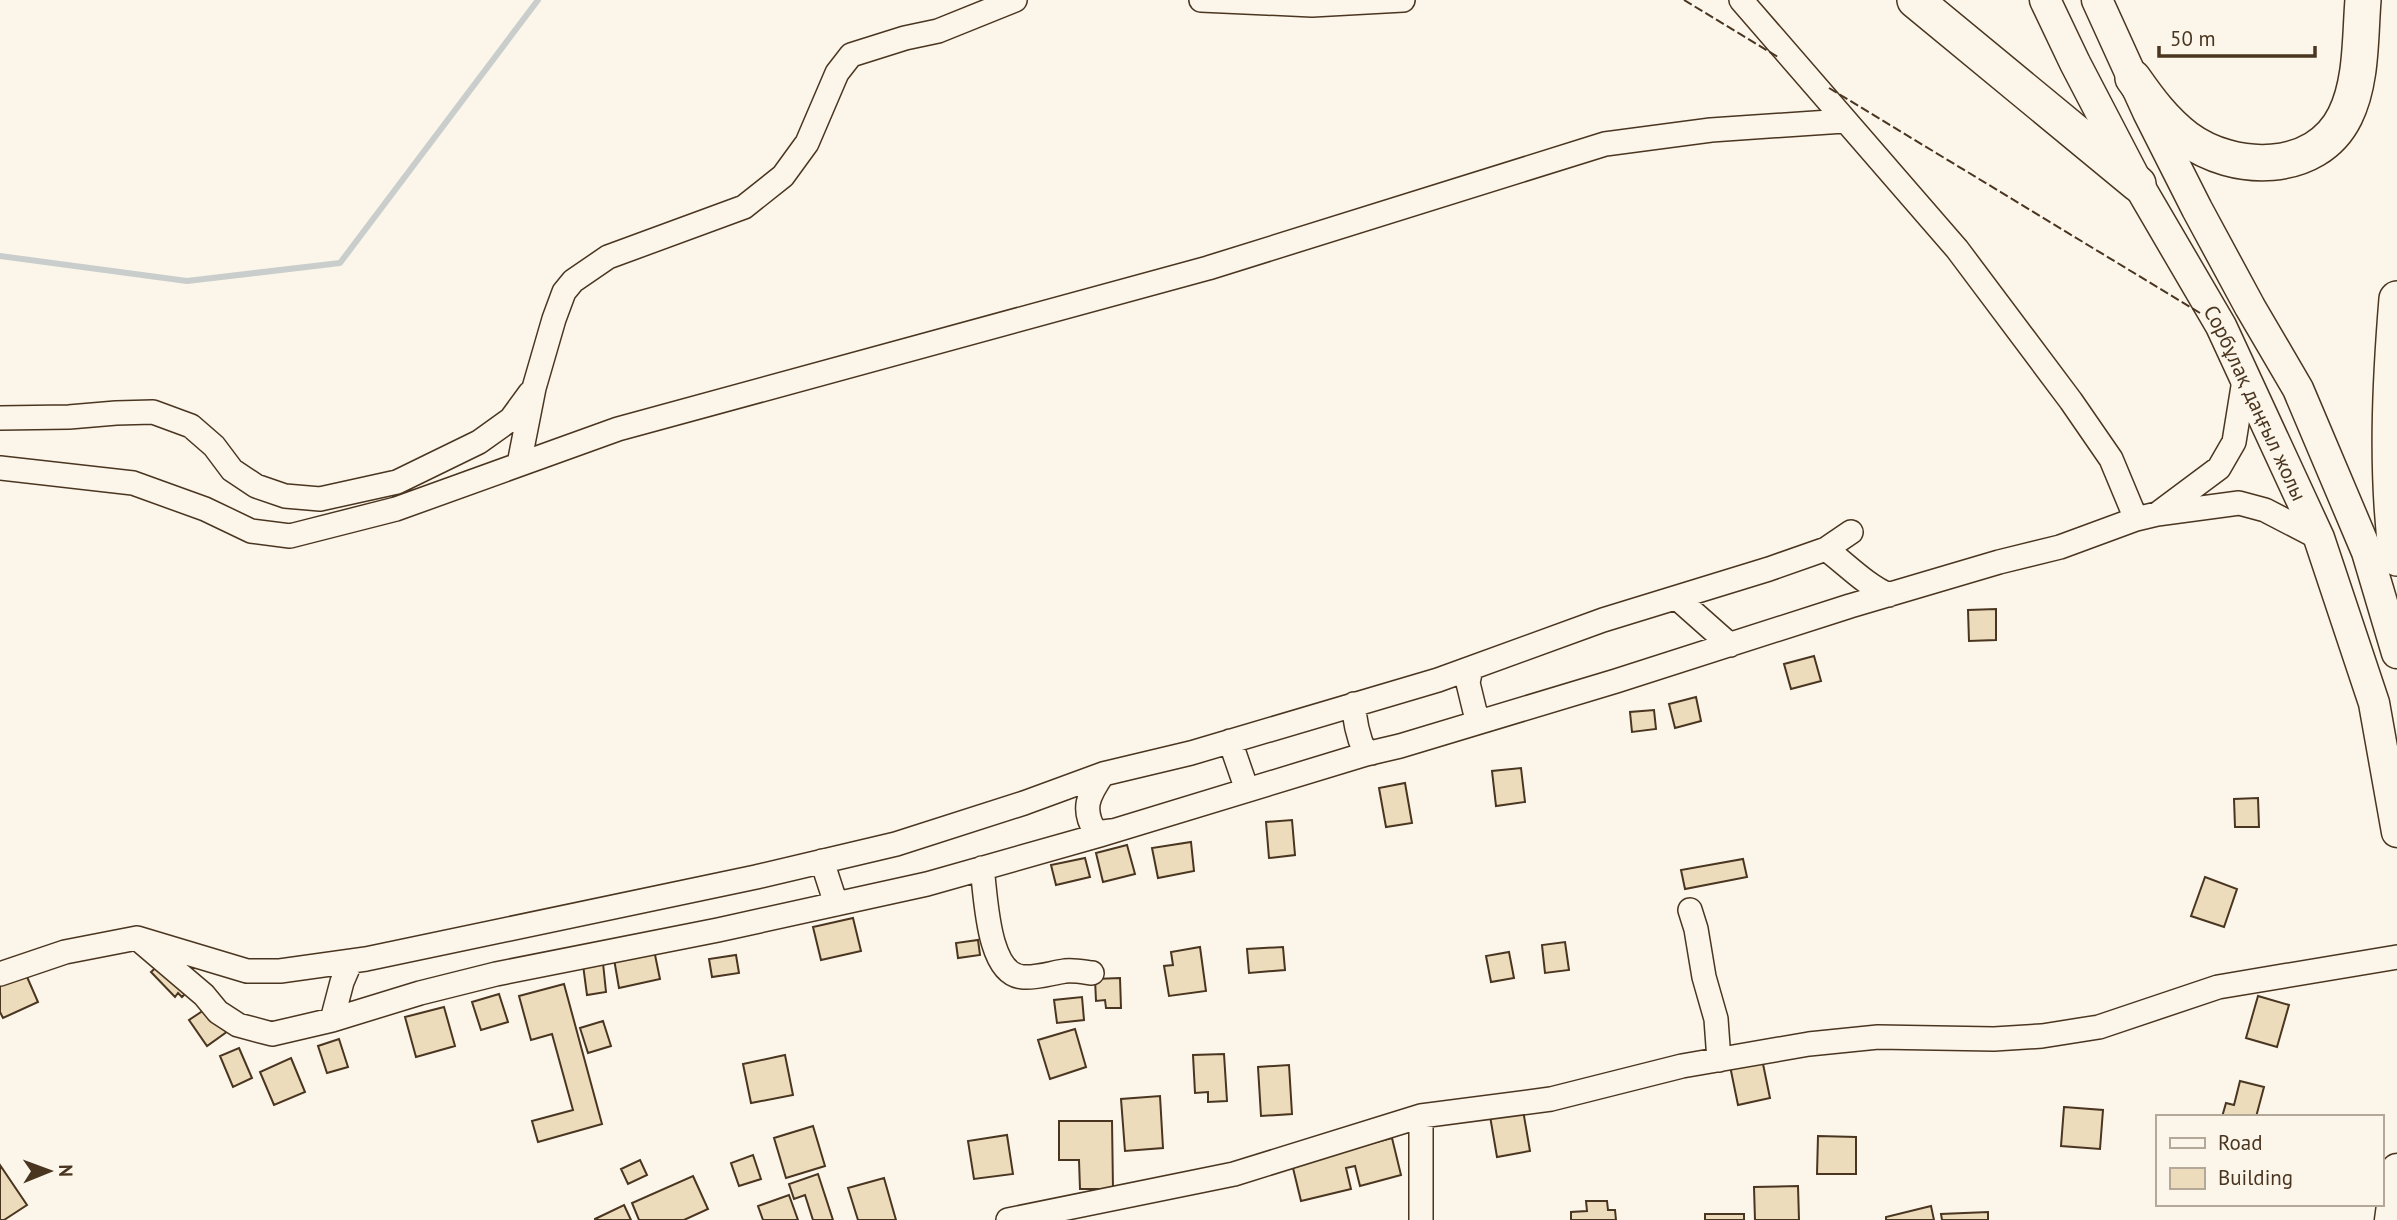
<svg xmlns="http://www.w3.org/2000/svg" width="2397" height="1220" font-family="'PT Sans',sans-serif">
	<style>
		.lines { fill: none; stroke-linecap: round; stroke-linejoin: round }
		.stream { stroke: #c9cecd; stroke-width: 6 }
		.building { fill: #ecdcbc; stroke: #4a3520; stroke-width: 2 }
		.minor-casing { stroke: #4a3520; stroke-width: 26 }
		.major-casing { stroke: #4a3520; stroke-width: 33 }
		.highway-casing { stroke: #4a3520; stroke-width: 38 }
		.minor { stroke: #fbf6e9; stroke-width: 23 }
		.major { stroke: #fbf6e9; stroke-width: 30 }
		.highway { stroke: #fbf6e9; stroke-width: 35 }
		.fence { stroke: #4a3520; stroke-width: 2; stroke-dasharray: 9 3.5; stroke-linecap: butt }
		.labels { text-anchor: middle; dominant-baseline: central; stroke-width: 5; stroke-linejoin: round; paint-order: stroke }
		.street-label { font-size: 21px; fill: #4a3520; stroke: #fbf6e9 }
	</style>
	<rect width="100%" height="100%" fill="#fbf6e9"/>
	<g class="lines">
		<path class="stream" d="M0,256L187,281L340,263L538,0"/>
	</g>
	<path class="building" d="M1996,609V640L1969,641L1968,610Z
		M1814,656L1821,681L1791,689L1784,664Z
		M1696,697L1701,721L1675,728L1669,704Z
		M1654,710L1656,729L1632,732L1630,712Z
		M1521,768L1525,802L1496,806L1492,771Z
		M1405,783L1412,823L1386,827L1379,788Z
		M2258,798L2259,827H2235L2234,799Z
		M1292,820L1295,855L1269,858L1266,822Z
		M1191,842L1194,871L1158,878L1152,848Z
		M1127,845L1135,874L1103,882L1096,853Z
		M1085,858L1090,877L1056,885L1051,865Z
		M1743,859L1747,877L1685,889L1681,870Z
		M2205,877L2237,889L2224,927L2191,916Z
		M853,918L861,951L821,960L813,927Z
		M978,940L980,955L958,958L956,943Z
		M1565,942L1569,970L1545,973L1542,945Z
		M1200,947L1206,991L1169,996L1164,966L1173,965L1171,952Z
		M1283,947L1285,970L1249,973L1247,949Z
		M654,950L660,979L619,988L614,959Z
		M1509,952L1514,978L1491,982L1486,956Z
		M736,955L739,973L712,977L709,959Z
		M162,962L189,990L182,997L178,993L175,997L151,972Z
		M603,963L606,992L587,995L583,965Z
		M24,970L38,1002L3,1018L0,1012V981Z
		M1120,978L1121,1008H1106L1105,1000L1096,1001L1095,979Z
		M564,984L602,1124L538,1142L532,1121L573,1110L552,1034L531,1040L519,996Z
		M499,994L508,1022L481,1030L472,1002Z
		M2258,996L2289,1005L2277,1047L2246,1038Z
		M1082,997L1084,1020L1057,1023L1054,1000Z
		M210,1006L228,1031L207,1046L189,1020Z
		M444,1007L455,1046L416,1057L405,1017Z
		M603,1021L611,1046L588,1053L580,1028Z
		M1075,1029L1086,1067L1050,1079L1038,1040Z
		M339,1039L348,1067L327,1073L318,1046Z
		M239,1048L252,1078L233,1087L220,1056Z
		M1224,1054L1227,1101L1208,1102V1092L1195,1093L1193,1055Z
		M785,1055L793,1095L751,1103L743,1064Z
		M291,1058L305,1092L274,1105L260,1072Z
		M1762,1059L1770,1098L1738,1105L1730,1066Z
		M1289,1065L1292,1114L1261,1116L1258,1067Z
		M2240,1081L2264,1087L2256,1117H2222L2226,1103L2234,1105Z
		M1160,1096L1163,1148L1125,1151L1121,1099Z
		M2064,1107L2103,1110L2100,1149L2061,1146Z
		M1523,1110L1530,1151L1497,1157L1490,1116Z
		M1059,1121H1112L1113,1189H1080L1079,1160H1059Z
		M813,1126L825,1166L786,1178L774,1138Z
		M1007,1135L1013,1174L974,1179L968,1141Z
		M1818,1136L1856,1137V1174H1817Z
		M1392,1138L1401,1175L1360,1186L1355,1166L1346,1168L1351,1189L1301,1201L1292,1164Z
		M753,1155L761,1179L739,1186L731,1163Z
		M640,1160L647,1175L628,1184L621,1169Z
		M0,1165L27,1205L4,1220H0Z
		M818,1174L833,1220H813L805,1195L794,1199L789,1184Z
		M693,1176L708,1209L684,1220H639L632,1203Z
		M884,1178L896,1220H858L848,1188Z
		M1798,1186L1799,1220H1755L1754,1187Z
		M789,1195L798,1220H763L758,1206Z
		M1586,1201H1607L1608,1210H1615L1616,1220H1571V1212L1587,1211Z
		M624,1205L631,1220H595V1219Z
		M1931,1206L1934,1220H1886V1217Z
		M1988,1212V1220H1942L1941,1214Z
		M1705,1214H1744V1220H1705Z"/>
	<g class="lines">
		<g class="minor-casing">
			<path id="minor" d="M1201,0L1312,5L1403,0
				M1741,0L1957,249L2071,401L2111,459L2136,519
				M0,418L69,417L116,413L153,412L191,426L214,446L232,470L256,486L285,496L320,499L397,482L479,442L511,419L530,393
				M519,464L534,388L554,319L564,292L573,281L608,257L744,207L783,176L807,143L837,73L851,55L905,38L938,31L1015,0
				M0,468L133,483L205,509L251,531L290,536L396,509L618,429L1208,268L1605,144L1711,130L1844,121
				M2160,512L2219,468L2234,442L2245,374
				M1826,549C1846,564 1867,586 1889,595
				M1677,598L1730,645
				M1471,668L1468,683L1477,720L1490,719
				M1354,704C1354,722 1358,736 1365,753H1372
				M1230,741L1247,790
				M1103,774C1088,796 1081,809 1096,833L1111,831
				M822,861L836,904
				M982,868C986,895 987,975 1023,977C1038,978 1051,973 1065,971C1074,970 1084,972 1092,973
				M1690,910L1696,929L1704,977L1716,1019L1719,1060
				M137,938L204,995L218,1012L238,1025L272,1034L332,1020L420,993L496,974L718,930L927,884L1100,835L1366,754L1400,746L1616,681L1850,606L1999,562L2060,547L2136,519L2157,514L2239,503L2265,510L2319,538
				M0,974L65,952L137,938L247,971H280L366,959L756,877L896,844L1024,803L1103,774L1191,753L1438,680L1603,620L1769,569L1826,549L1851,532
				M332,1020L342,982L351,961
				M1008,1220L1234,1174L1421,1116L1551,1099L1682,1066L1809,1044L1878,1037L1994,1039L2042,1036L2099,1027L2218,987L2397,957
				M1421,1220V1116"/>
		</g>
		<g class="major-casing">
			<g id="major">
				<path id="s1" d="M2045,0L2075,63L2138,184L2221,326L2319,538L2374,703L2397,832"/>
				<path d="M2097,0L2148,112L2197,209L2250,307L2298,389L2367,552L2397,653"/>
				<path d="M2390,1220L2397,1169"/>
			</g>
		</g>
		<g class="highway-casing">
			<path id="highway" d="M1915,0L2138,184
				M2133,78C2149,101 2164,121 2186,138C2233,173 2316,175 2345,116C2362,82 2360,37 2363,0
				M2397,299C2390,385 2386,472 2397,558"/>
		</g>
		<use href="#minor" class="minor"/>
		<use href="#major" class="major"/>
		<use href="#highway" class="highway"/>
		<path class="fence" d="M1684,0L1778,57
			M1829,88L2200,313"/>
	</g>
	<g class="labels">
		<g class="street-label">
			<text stroke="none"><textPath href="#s1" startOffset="455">Сорбұлақ даңғыл жолы</textPath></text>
		</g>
	</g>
	<rect x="2156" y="1115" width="228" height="91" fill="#fbf6e9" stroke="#b4a999" stroke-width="2"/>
	<rect x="2170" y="1138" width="35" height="10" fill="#fbf6e9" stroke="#b4a999" stroke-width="2"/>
	<text x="2218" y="1150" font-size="21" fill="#4a3520">Road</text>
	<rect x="2170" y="1168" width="35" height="21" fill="#ecdcbc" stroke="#b4a999" stroke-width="2"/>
	<text x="2218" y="1185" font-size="21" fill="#4a3520">Building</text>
	<g transform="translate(49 1171) rotate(89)" stroke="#fbf6e9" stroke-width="5" paint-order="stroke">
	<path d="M0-5L12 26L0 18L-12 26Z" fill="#4a3520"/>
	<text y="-10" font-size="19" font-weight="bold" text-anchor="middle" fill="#4a3520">N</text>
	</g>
	<path d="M2159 46v10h156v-10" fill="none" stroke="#4a3520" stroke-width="3.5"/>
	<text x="2170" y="46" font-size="21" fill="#4a3520" stroke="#fbf6e9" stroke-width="5" paint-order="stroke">50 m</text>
</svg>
